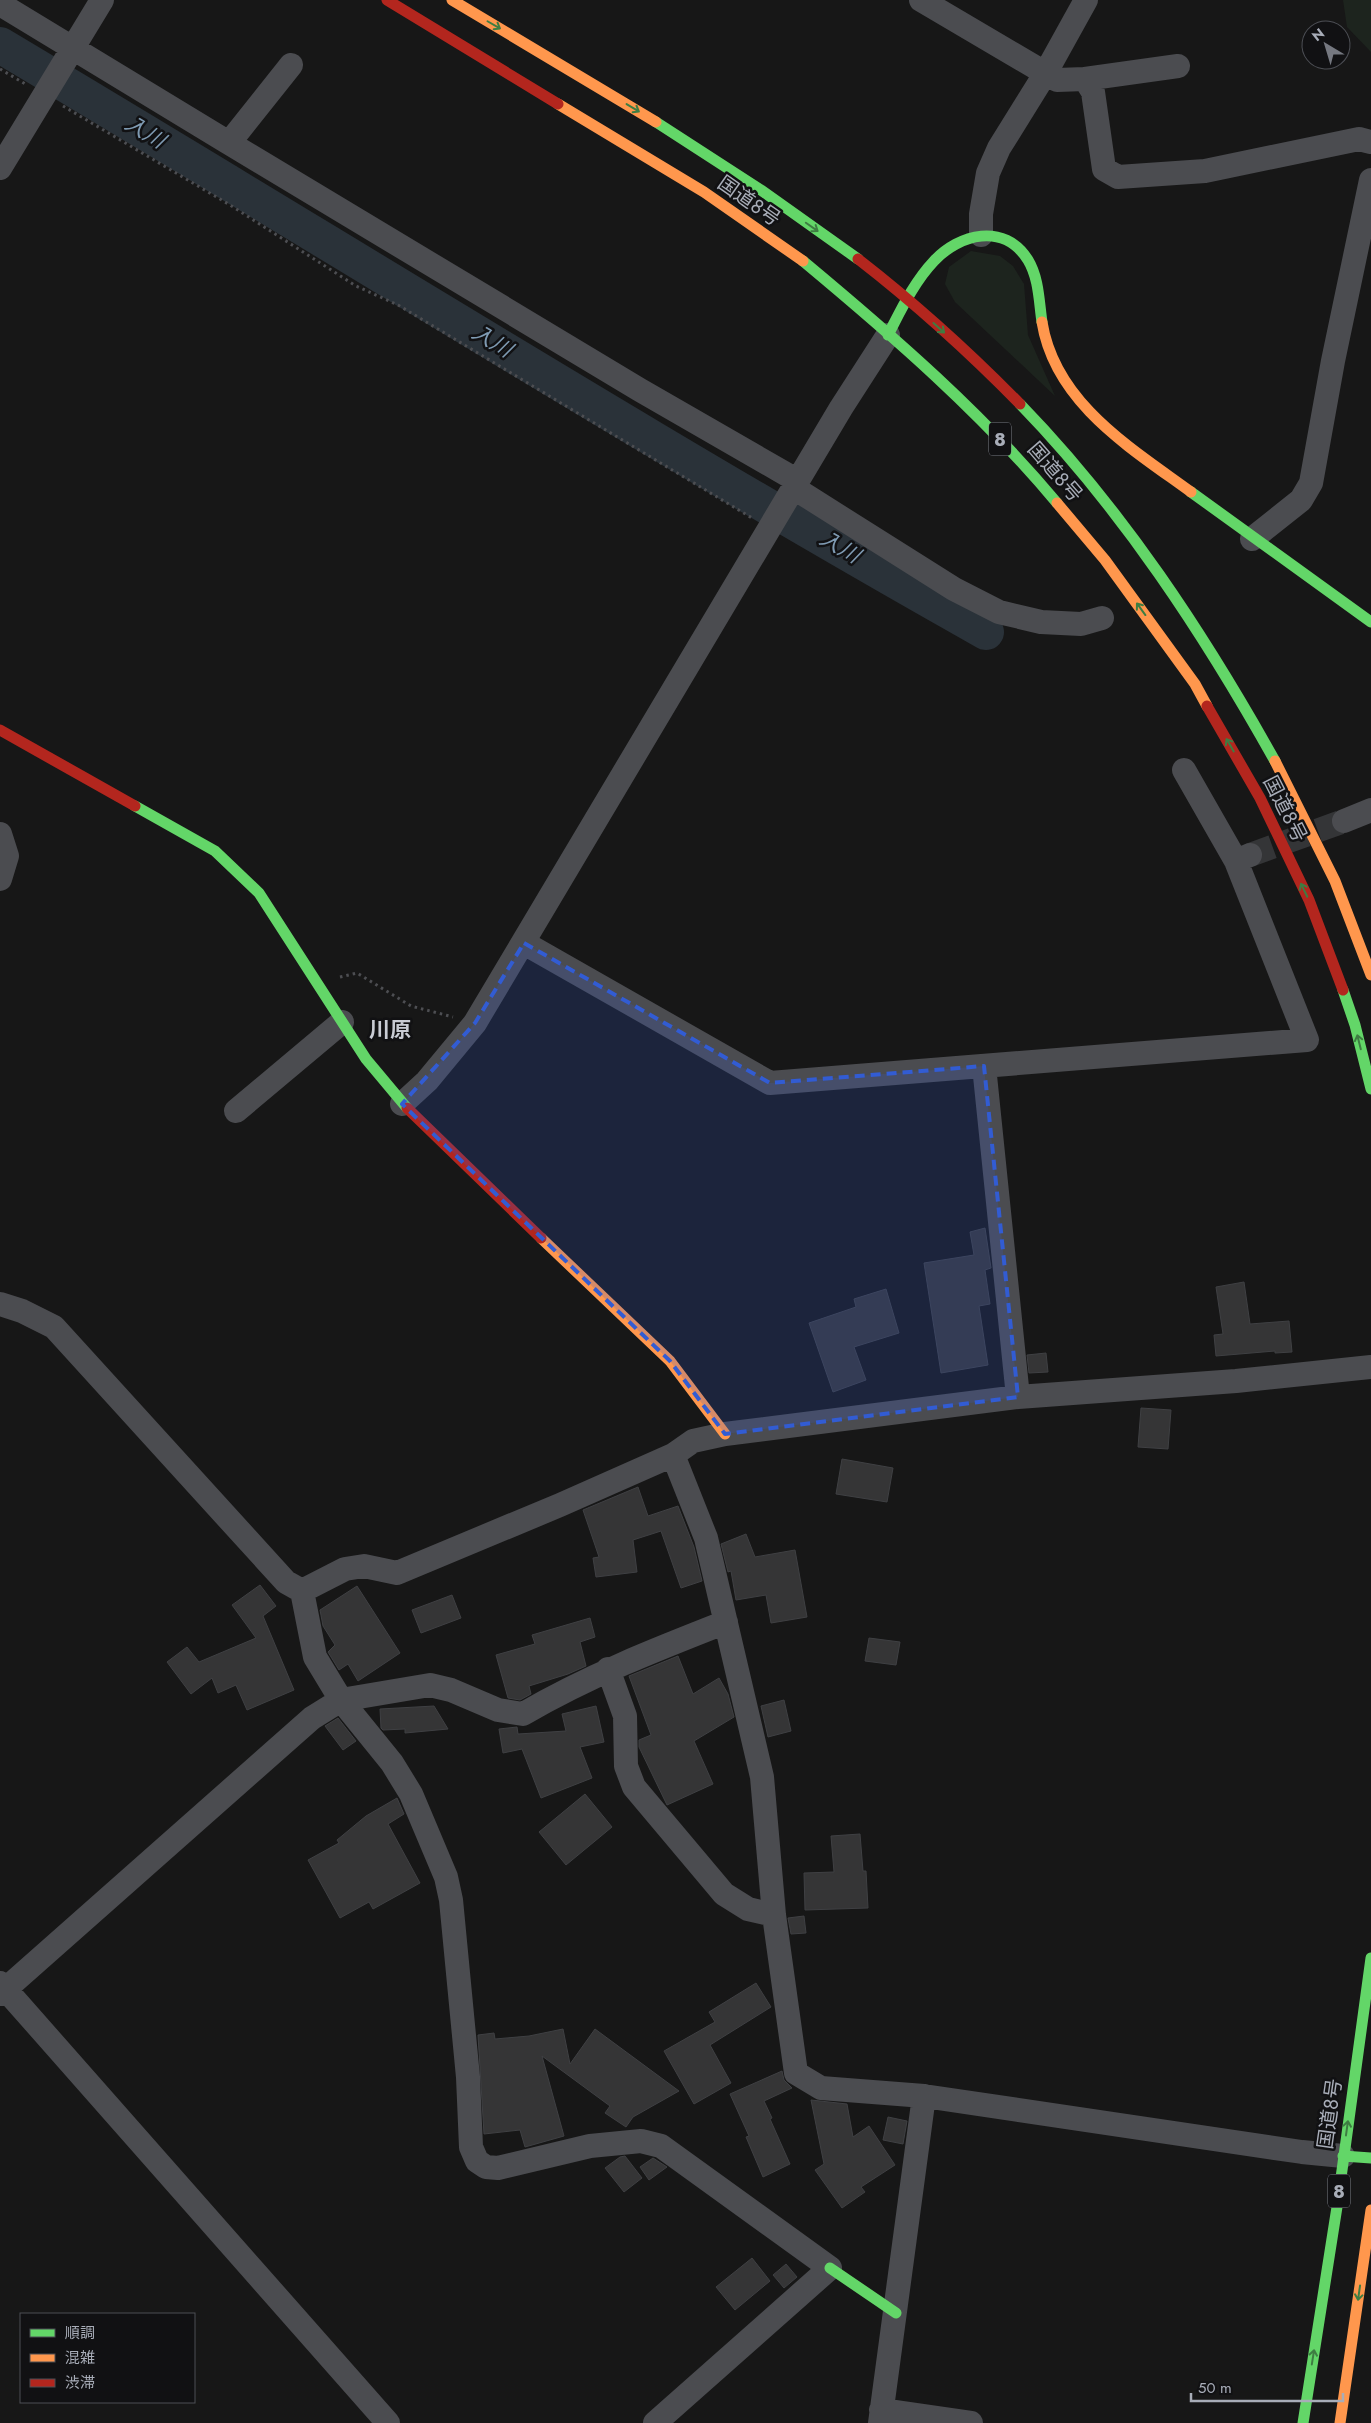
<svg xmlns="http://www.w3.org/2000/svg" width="1371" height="2423" font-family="Jost,'Noto Sans JP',sans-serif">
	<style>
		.green { fill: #1d241e }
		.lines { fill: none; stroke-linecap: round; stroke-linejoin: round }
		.river { stroke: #2a3239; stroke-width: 36 }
		.building { fill: #353536; stroke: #3f4043 }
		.street-tunnel { stroke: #343537; stroke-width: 24; stroke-dasharray: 24 12; stroke-linecap: butt }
		.path { stroke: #4d4e52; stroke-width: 3; stroke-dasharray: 2.5 4; stroke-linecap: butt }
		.street { stroke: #4b4c50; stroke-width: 24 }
		.fast { stroke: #63d668; stroke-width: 11 }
		.slow { stroke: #ff974d; stroke-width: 11 }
		.jam { stroke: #b3261e; stroke-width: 11 }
		.oneway { stroke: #3e7d42 }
		.marked { fill: #325cd3; fill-opacity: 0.2; stroke: #325cd3; stroke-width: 4; stroke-dasharray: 10 6; stroke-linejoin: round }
		.labels { text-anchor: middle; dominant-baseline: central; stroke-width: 5; stroke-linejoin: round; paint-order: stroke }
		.shield { fill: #111113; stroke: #7b7e86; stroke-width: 1 }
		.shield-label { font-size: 19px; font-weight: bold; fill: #a8adb8 }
		.street-label { font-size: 20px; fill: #a8adb8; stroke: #111113 }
		.water-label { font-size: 21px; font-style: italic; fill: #7f9bb3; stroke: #111113 }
		.neighbourhood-label { font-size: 21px; font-weight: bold; fill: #c9ccd4; stroke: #111113 }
	</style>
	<rect width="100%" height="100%" fill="#171717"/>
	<path class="green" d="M1343,0H1371V52L1347,27Z
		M971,251L1000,256L1013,266L1024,284L1028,335L1055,396L955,302L945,284L949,267Z"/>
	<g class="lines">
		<path class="river" d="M0,45C329,241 653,445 986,632"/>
	</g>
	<path class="building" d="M985,1228L991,1268L985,1270L990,1304L979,1306L988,1365L941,1373L924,1263L974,1255L970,1232Z
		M1244,1282L1250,1324L1289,1321L1292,1352L1275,1353V1351L1216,1356L1214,1335L1223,1334L1216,1287Z
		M886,1289L899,1333L854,1347L866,1380L833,1392L809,1323L856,1307L854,1299Z
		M1046,1353L1048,1372L1029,1373L1027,1355Z
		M1141,1408L1171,1410L1168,1449L1138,1447Z
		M842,1459L893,1468L887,1502L836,1494Z
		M638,1487L648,1516L678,1506L694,1547L702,1581L681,1588L661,1531L633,1540L637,1572L596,1577L593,1558L599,1557L583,1510Z
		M746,1534L755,1557L795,1550L807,1617L771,1623L766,1595L736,1600L731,1571L728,1572L721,1544Z
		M260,1585L276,1606L263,1616L294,1690L247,1710L236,1685L218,1693L212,1678L191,1694L167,1662L187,1647L199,1662L256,1638L232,1605Z
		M357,1586L400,1653L358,1681L348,1664L339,1670L328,1652L335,1645L323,1626L320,1610Z
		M452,1595L461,1618L421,1633L412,1610Z
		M590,1618L595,1637L580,1642L586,1666L568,1674L529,1686L531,1694L520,1700L508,1698L496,1655L535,1644L532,1635Z
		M869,1638L900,1642L896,1665L865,1661Z
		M678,1656L693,1694L719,1678L728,1694L734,1717L694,1741L713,1784L667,1805L639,1747V1740L651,1735L629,1676Z
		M784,1700L791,1731L768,1737L761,1706Z
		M434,1706L448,1729L405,1733V1729L383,1730L381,1728L380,1709Z
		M596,1706L604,1742L580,1747L592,1778L541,1798L522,1749L503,1753L499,1729L517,1727L518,1734L566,1731L562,1714Z
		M338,1718L356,1741L343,1750L325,1726Z
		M585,1794L612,1827L566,1865L539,1832Z
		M397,1798L404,1814L388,1824L420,1883L373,1909L369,1902L340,1918L308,1860L339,1843L337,1840L366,1816Z
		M860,1834L863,1871H866L868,1908L805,1910L804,1873L834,1872L831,1836Z
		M804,1916L806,1933L791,1934L788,1918Z
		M756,1983L771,2007L710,2045L731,2083L694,2104L664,2051L715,2022L709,2012Z
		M563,2029L570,2064L595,2029L679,2091L633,2117L626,2127L605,2113L610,2106L542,2056L564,2136L525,2147L520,2130L484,2134L478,2035L494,2033L495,2039L529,2036Z
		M782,2071L784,2080L792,2088L764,2101L772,2118L770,2119L790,2164L763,2177L746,2137L749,2136L730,2094Z
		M811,2100L847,2104L853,2137L869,2126L895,2165L861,2187L865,2192L842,2208L815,2170L824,2164Z
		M888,2117L907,2121L903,2144L883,2140Z
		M625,2156L642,2178L624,2192L605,2168L620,2157Z
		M653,2158L667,2167L649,2180L640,2167Z
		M752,2258L770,2281L735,2310L716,2287Z
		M786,2264L797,2277L784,2288L773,2275Z"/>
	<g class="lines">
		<path class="street-tunnel" d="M1250,855L1344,821"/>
		<path class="path" d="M0,69L27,85
			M63,106L230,205L356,286L398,305L752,518
			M340,977L357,973L411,1006L453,1017"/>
		<path class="street" d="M921,0L1057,80L1085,79L1093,92L1104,169L1118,177L1205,171L1359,139L1371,142
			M0,4L229,143L291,65
			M1085,79L1178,66
			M229,143L640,390L798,481
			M0,168L102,0
			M981,235V214L988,173L999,148L1045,74L1086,0
			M794,488L954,589L999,612L1041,622L1081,624L1102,618
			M1252,539L1301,500L1311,483L1333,361L1371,180
			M1184,770L1236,861
			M1344,821L1371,810
			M0,834L7,856L0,879
			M524,943L770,1083L1307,1040L1236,861L1250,855
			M984,1066L1018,1397
			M402,1104L427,1081L475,1023L841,408L888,335
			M236,1111L342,1022
			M0,1304L22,1311L54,1327L286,1582L302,1591
			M673,1455L706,1538L762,1777L774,1915L796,2073L821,2088L924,2096L1302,2152L1343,2156
			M302,1591L315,1657L341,1700L392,1763L411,1794L446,1877L451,1900L468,2077L471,2147L477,2161L486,2167L498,2168L590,2146L641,2141L661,2146L830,2268L655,2423
			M302,1591L345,1569L364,1566L397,1573L560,1505L673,1455L693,1441L725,1434L1018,1397L1236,1381L1371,1367
			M608,1669L625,1716L626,1766L634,1787L724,1894L748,1909L774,1915
			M0,1983L388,2423
			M0,1994L312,1718L341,1700L430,1685L451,1690L498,1710L523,1714C588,1676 657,1649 726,1622
			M881,2410L971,2423
			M880,2423L924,2096"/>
		<path class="fast" d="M656,122L761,190L858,259
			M803,261C893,336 982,413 1057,503
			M888,335C901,310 914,282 934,261C959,234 1004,222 1028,260C1039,278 1039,302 1042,322
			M1020,404C1122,509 1204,634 1275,761
			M1191,492L1371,622
			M135,806L215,851L259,893L366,1059L407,1108
			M1343,990L1355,1025L1371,1089
			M1343,2156L1371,2158
			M830,2268L896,2313
			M1303,2423L1337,2207L1371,1958"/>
		<path class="slow" d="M452,0L656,122
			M558,104L704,192L803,261
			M1042,322C1055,403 1131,448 1191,492
			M1057,503L1105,560L1195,684L1207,706
			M1275,761L1335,881L1371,975
			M541,1238L670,1361L725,1434
			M1340,2423L1371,2210"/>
		<path class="jam" d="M387,0L558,104
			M858,259C916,304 969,352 1020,404
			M1207,706L1260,798L1309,900L1343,990
			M0,730L135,806
			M407,1108L541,1238"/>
	</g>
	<defs><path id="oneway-shaft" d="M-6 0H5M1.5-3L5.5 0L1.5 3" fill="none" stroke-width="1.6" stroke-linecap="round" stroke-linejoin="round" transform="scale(1.25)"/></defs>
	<g class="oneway">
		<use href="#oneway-shaft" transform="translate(494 25) rotate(30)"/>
		<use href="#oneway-shaft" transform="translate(633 108) rotate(31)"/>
		<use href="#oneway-shaft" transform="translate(812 227) rotate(35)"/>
		<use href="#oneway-shaft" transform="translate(939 328) rotate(42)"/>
		<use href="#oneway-shaft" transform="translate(1141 609) rotate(-126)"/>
		<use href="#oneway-shaft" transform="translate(1230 745) rotate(-120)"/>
		<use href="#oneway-shaft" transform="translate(1304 890) rotate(-116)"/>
		<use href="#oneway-shaft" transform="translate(1359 1042) rotate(-104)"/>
		<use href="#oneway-shaft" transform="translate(1347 2128) rotate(-82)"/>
		<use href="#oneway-shaft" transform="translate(1359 2293) rotate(98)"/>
		<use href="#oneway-shaft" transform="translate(1313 2357) rotate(-81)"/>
	</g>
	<path class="marked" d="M524,943L770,1083L984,1066L1018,1397L725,1434L670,1361L402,1104L475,1023Z"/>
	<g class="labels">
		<g class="shield">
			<rect x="989" y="422.5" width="22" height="33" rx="4"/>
			<rect x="1328" y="2174.5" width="22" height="33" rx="4"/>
		</g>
		<g class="shield-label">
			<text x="1000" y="439">8</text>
			<text x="1339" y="2191">8</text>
		</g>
		<g class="street-label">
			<text transform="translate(749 201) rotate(35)">国道8号</text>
			<text transform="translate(1055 472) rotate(49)">国道8号</text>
			<text transform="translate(1285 809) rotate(63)">国道8号</text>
			<text transform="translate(1330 2114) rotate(-82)">国道8号</text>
		</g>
		<g class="water-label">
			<text transform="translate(145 132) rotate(31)">入川</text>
			<text transform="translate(492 341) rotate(31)">入川</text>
			<text transform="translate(840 547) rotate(30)">入川</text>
		</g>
		<g class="neighbourhood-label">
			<text x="390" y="1030">川原</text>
		</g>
	</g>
	<rect x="20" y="2313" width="175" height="90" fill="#111113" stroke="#4d4f55"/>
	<rect x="30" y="2329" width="25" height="8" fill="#63d668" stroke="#4d4f55"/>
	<text x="65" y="2338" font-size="15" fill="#a8adb8">順調</text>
	<rect x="30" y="2354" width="25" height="8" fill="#ff974d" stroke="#4d4f55"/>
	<text x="65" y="2363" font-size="15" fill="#a8adb8">混雑</text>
	<rect x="30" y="2379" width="25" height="8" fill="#b3261e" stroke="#4d4f55"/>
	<text x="65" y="2388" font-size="15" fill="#a8adb8">渋滞</text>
	<g transform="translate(1326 45) rotate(322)"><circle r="24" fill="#111113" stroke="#4d4f55"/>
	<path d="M0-4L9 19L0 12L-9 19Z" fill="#757880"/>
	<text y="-8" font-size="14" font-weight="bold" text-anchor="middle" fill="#a8adb8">N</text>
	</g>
	<path d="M1191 2393v8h152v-8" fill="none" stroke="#a8adb8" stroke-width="2.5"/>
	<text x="1198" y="2393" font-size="15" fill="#a8adb8" stroke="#111113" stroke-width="4" paint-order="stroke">50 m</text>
</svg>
